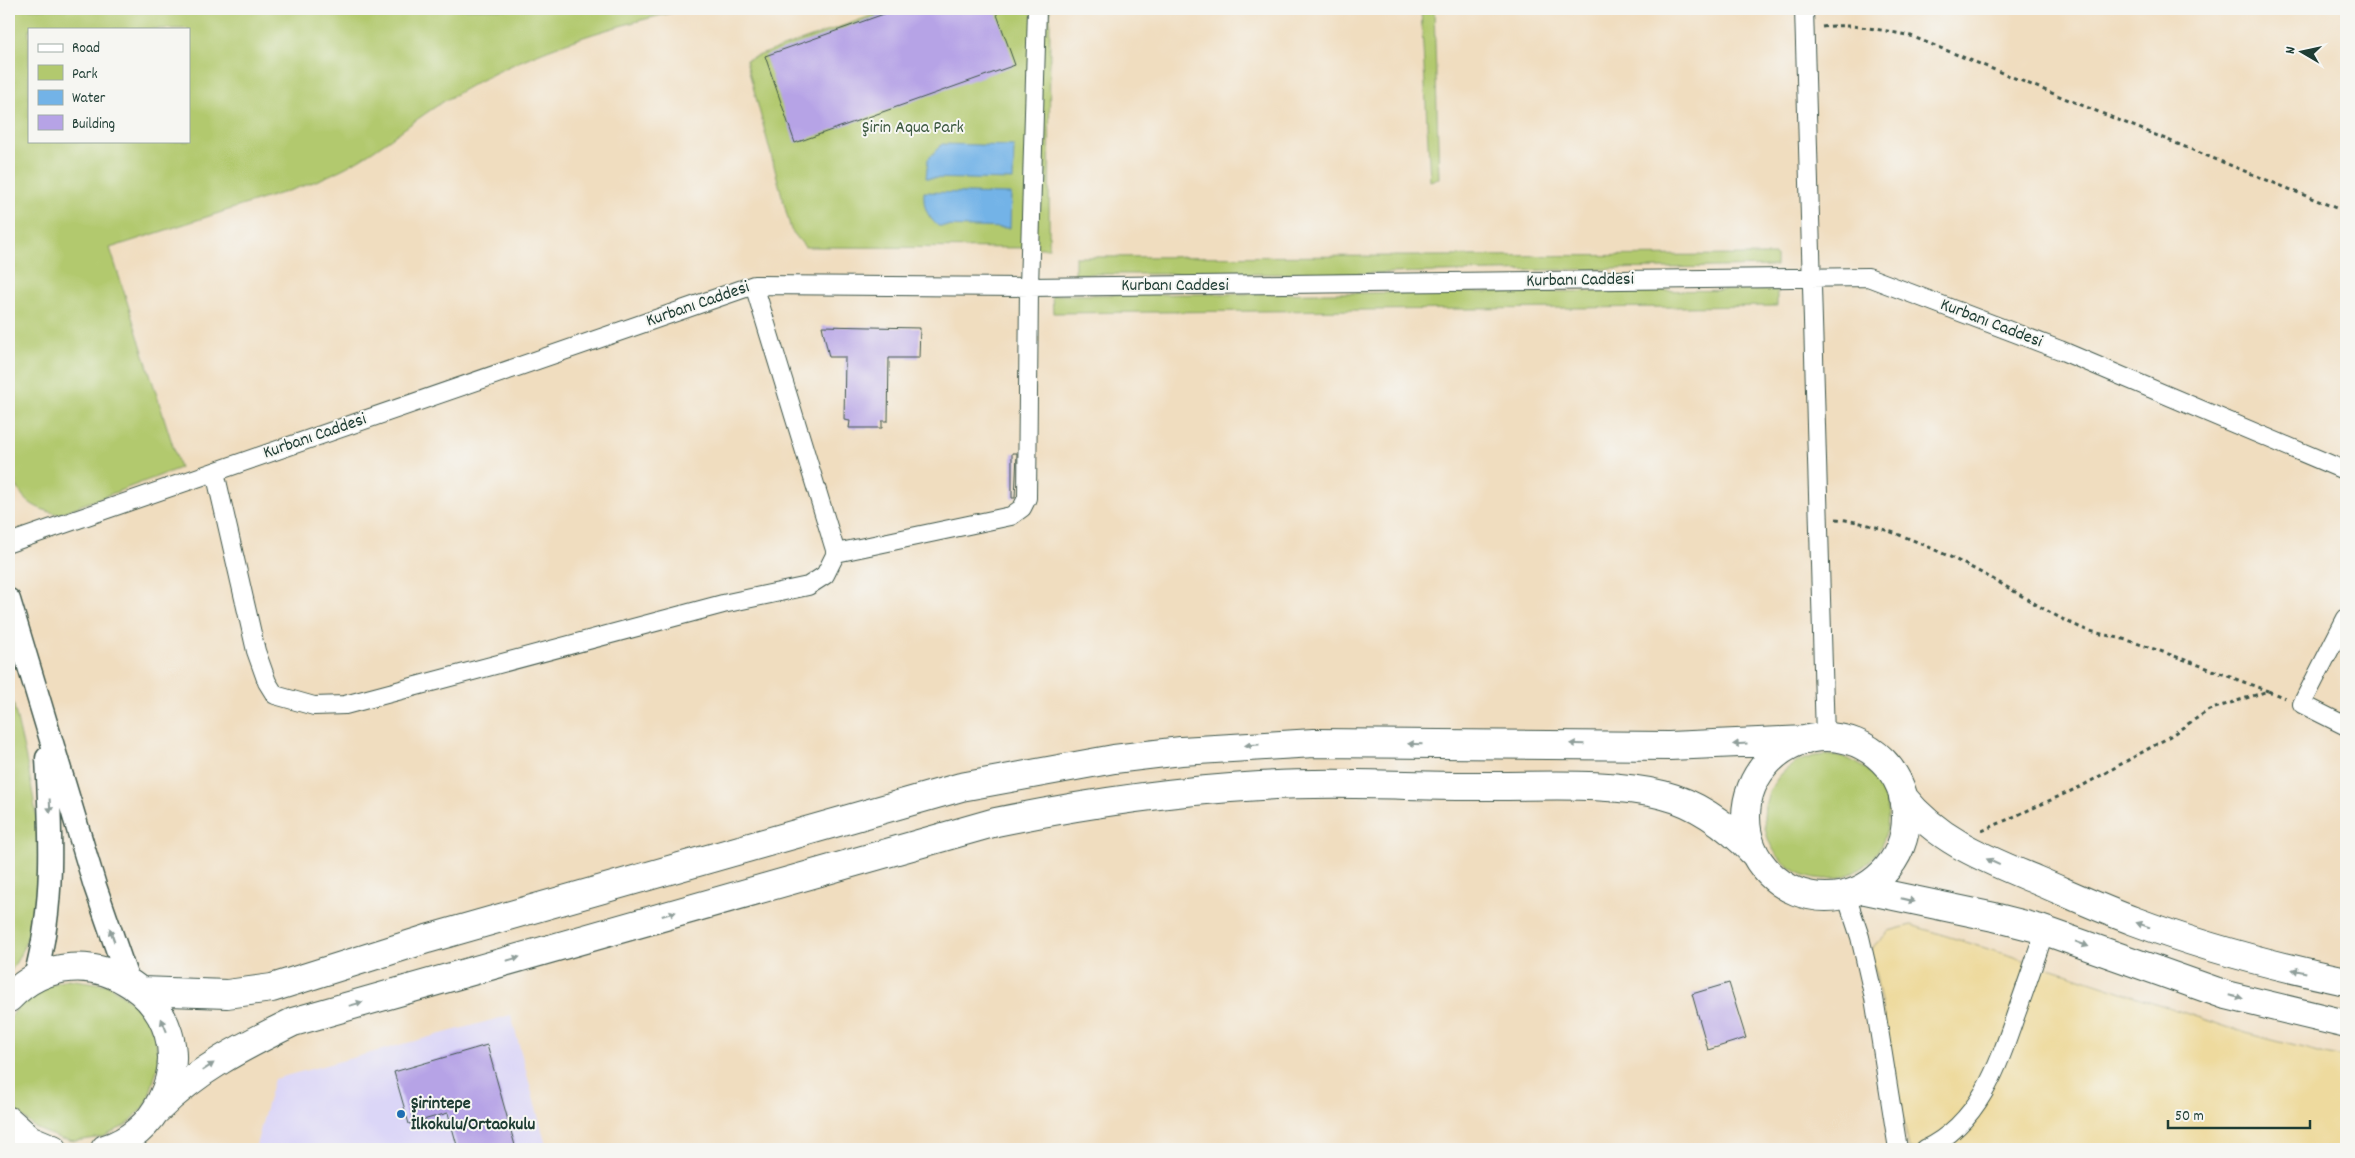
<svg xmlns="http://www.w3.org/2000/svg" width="2355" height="1158" font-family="Dekko,sans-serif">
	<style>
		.built { fill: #dbd6f7 }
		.green { fill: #b2c96e; stroke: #688351; fill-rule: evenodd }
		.sand { fill: #eeda9e; stroke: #868c69 }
		.water { fill: #73b3e7; stroke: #49788e }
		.building { fill: #b6a3e6 }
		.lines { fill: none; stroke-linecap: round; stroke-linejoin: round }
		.minor-casing { stroke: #3e5549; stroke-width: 20 }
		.tertiary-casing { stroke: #3e5549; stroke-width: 25 }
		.trunk-casing { stroke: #3e5549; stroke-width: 30 }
		.path { stroke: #3e5549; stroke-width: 3; stroke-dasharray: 4 4; stroke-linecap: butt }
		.minor { stroke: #fff; stroke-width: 18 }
		.tertiary { stroke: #fff; stroke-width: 22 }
		.trunk { stroke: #fff; stroke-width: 28 }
		.oneway { fill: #8f9e9a }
		.poi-dot { fill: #1f6fb2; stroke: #f6f6f2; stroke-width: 2 }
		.labels { text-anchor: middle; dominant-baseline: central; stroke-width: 4; stroke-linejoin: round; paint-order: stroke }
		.park-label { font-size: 18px; fill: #3c5940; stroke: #f6f6f2 }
		.street-label { font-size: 18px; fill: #1f3d34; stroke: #f6f6f2 }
		.poi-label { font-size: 18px; font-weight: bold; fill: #1f3d34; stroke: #f6f6f2; text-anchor: start }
	</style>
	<rect width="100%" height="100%" fill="#f6f6f2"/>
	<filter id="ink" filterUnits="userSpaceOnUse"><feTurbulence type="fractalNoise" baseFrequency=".02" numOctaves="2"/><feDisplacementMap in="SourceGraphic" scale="10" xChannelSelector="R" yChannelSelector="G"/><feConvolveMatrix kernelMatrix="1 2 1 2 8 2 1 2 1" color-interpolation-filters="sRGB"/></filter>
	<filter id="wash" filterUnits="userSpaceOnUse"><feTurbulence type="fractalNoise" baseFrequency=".0096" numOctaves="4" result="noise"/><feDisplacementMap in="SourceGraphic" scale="20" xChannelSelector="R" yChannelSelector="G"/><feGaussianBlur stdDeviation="1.12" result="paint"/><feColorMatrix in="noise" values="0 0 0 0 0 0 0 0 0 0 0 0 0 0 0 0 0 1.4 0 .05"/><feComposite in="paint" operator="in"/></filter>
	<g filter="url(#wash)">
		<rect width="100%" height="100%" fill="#f0ddbf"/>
		<path class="built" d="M511,1015L547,1149H255L274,1079Z"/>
		<path class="green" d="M9,9H688C599,29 525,52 446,100C407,124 374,155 332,174C305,187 275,195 247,204C201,219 156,233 110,248L180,468L58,514C23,506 18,494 9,462ZM29,29H189V141H29Z
			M891,9H1050L1049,248L805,247L791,230L746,60Z
			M1421,9H1434L1439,178L1430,181Z
			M1776,255V266L1326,274H1075V257Z
			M1777,290V306L1053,313L1052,295Z
			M9,684C29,777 66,888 9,974Z
			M1764 817a62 62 0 1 1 124 0a62 62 0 1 1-124 0Z
			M68,979L109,985L142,1010L155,1035L159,1063L147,1103L128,1124L103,1137L75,1141L61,1139L35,1128L14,1109L9,1100V1020L19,1005L41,988Z"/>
		<path class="sand" d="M1911,925L2056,970L2245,1033L2346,1059V1149H1909L1871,950L1889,931Z"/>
		<path class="water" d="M942,144L1014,146L1013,180L926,178L928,159Z
			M924,192L1011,194L1010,228L938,226C927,216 923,207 924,192Z"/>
		<g id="blocks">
			<path class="building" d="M898,9H995L1015,65L795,143L765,56Z
				M822,326L920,328L919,358H889L888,421H882V428H849L850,421L844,420L845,357H829Z
				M1012,453H1017L1015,498H1012Z
				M1729,983L1746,1038L1708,1050L1692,994Z
				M487,1045L516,1149H458L448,1113L409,1124L394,1072Z"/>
		</g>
	</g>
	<g filter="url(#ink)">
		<use href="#blocks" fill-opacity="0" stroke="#3e5549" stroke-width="1"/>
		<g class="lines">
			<g class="minor-casing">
				<path id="minor" d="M1804,9L1825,737
					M754,285L836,553L1011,516L1022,508L1027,498L1029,287L1037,9
					M215,472L256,651L267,682L275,695L314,706L345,705L723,604L808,586L825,575L836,553
					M9,543L754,285L1029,287L1868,277L2060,350L2346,471
					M2346,618L2302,704L2346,726
					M1846,895L1860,937L1874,998L1898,1149
					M1925,1149C1979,1123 1998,1067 2016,1014C2026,987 2035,959 2045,931"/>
			</g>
			<g class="tertiary-casing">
				<path id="tertiary" d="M9,600L95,886L128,981
					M35,977C55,904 51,833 47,758"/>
			</g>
			<g class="trunk-casing">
				<path id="trunk" d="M1746 817a80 80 0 1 1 160 0a80 80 0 1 1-160 0Z
					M1903,797C1938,841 1986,859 2036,880C2069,894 2101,909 2134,921C2203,947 2274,966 2346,981
					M1861,889L1994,917L2037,928L2226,995L2346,1024
					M141,991L227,994L272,988L427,939L961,787L1114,759L1181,751L1314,743L1669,746L1806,740
					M9,998C83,920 210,1005 161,1101C150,1124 129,1142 105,1149
					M157,1110C198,1069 242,1047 293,1022L996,822C1083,804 1171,791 1260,786C1333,781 1406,786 1479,786C1537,787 1607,781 1663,795C1699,804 1728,826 1754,853
					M9,1121L29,1139L53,1149"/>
			</g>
			<path class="path" d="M1822,27C1852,23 1882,30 1911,36L2346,212
				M1836,519C1885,523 1948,555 1991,578C2022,595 2052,616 2084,629C2101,635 2119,637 2136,643C2180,657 2224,675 2268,691
				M1982,831L2082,786L2164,740L2209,710L2268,691L2285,698"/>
			<use href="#minor" class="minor"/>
			<use href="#tertiary" class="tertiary"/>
			<use href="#trunk" class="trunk"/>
		</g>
		<defs><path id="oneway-solid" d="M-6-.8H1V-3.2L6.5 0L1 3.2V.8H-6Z" transform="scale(1.25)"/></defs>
		<g class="oneway">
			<use href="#oneway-solid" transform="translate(1415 744) rotate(-178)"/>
			<use href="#oneway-solid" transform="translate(1577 744) rotate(-178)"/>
			<use href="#oneway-solid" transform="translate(1740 744) rotate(177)"/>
			<use href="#oneway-solid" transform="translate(1252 745) rotate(177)"/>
			<use href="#oneway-solid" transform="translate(50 806) rotate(87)"/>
			<use href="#oneway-solid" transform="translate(1993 862) rotate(-155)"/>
			<use href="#oneway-solid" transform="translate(1908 900) rotate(14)"/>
			<use href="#oneway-solid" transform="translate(669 914) rotate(-16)"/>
			<use href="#oneway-solid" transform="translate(2143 925) rotate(-161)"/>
			<use href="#oneway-solid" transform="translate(112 935) rotate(-109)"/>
			<use href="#oneway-solid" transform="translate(2082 944) rotate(21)"/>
			<use href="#oneway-solid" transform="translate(513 959) rotate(-16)"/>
			<use href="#oneway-solid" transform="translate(2299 971) rotate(-168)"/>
			<use href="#oneway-solid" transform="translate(2236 997) rotate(13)"/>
			<use href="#oneway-solid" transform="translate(356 1004) rotate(-16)"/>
			<use href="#oneway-solid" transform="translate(164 1025) rotate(-112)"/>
			<use href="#oneway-solid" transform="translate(208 1067) rotate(-34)"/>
		</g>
	</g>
	<circle class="poi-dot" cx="401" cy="1114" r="5"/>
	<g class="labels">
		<g class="park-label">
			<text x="913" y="128">Şirin Aqua Park</text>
		</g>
		<g class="street-label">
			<text transform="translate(1580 281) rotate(-1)">Kurbanı Caddesi</text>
			<text x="1175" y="286">Kurbanı Caddesi</text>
			<text transform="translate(698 305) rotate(-19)">Kurbanı Caddesi</text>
			<text transform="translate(1991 324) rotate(21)">Kurbanı Caddesi</text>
			<text transform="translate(315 437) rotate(-19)">Kurbanı Caddesi</text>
		</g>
		<g class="poi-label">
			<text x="411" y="1104">Şirintepe<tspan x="411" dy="21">İlkokulu/Ortaokulu</tspan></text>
		</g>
	</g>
	<rect width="2355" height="1158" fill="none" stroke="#f6f6f2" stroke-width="30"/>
	<rect x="28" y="28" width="162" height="115" fill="#f6f6f2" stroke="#a0aca6"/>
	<rect x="38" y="44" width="25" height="8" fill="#ffffff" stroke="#a0aca6"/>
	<text x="72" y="52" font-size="15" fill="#1f3d34">Road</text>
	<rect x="38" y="65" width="25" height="15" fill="#b2c96e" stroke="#a0aca6"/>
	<text x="72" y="78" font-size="15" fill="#1f3d34">Park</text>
	<rect x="38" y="90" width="25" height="15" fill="#73b3e7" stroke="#a0aca6"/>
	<text x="72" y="102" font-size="15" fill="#1f3d34">Water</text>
	<rect x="38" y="115" width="25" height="15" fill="#b6a3e6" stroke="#a0aca6"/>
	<text x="72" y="128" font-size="15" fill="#1f3d34">Building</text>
	<g transform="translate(2302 52) rotate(279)" stroke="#f6f6f2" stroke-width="4" paint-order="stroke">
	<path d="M0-4L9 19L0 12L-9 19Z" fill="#1f3d34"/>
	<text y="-8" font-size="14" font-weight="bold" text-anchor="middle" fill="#1f3d34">N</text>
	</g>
	<path d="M2168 1120v8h142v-8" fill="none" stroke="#1f3d34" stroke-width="2.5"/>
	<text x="2175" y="1120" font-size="15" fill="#1f3d34" stroke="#f6f6f2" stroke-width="4" paint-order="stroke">50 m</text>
</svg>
